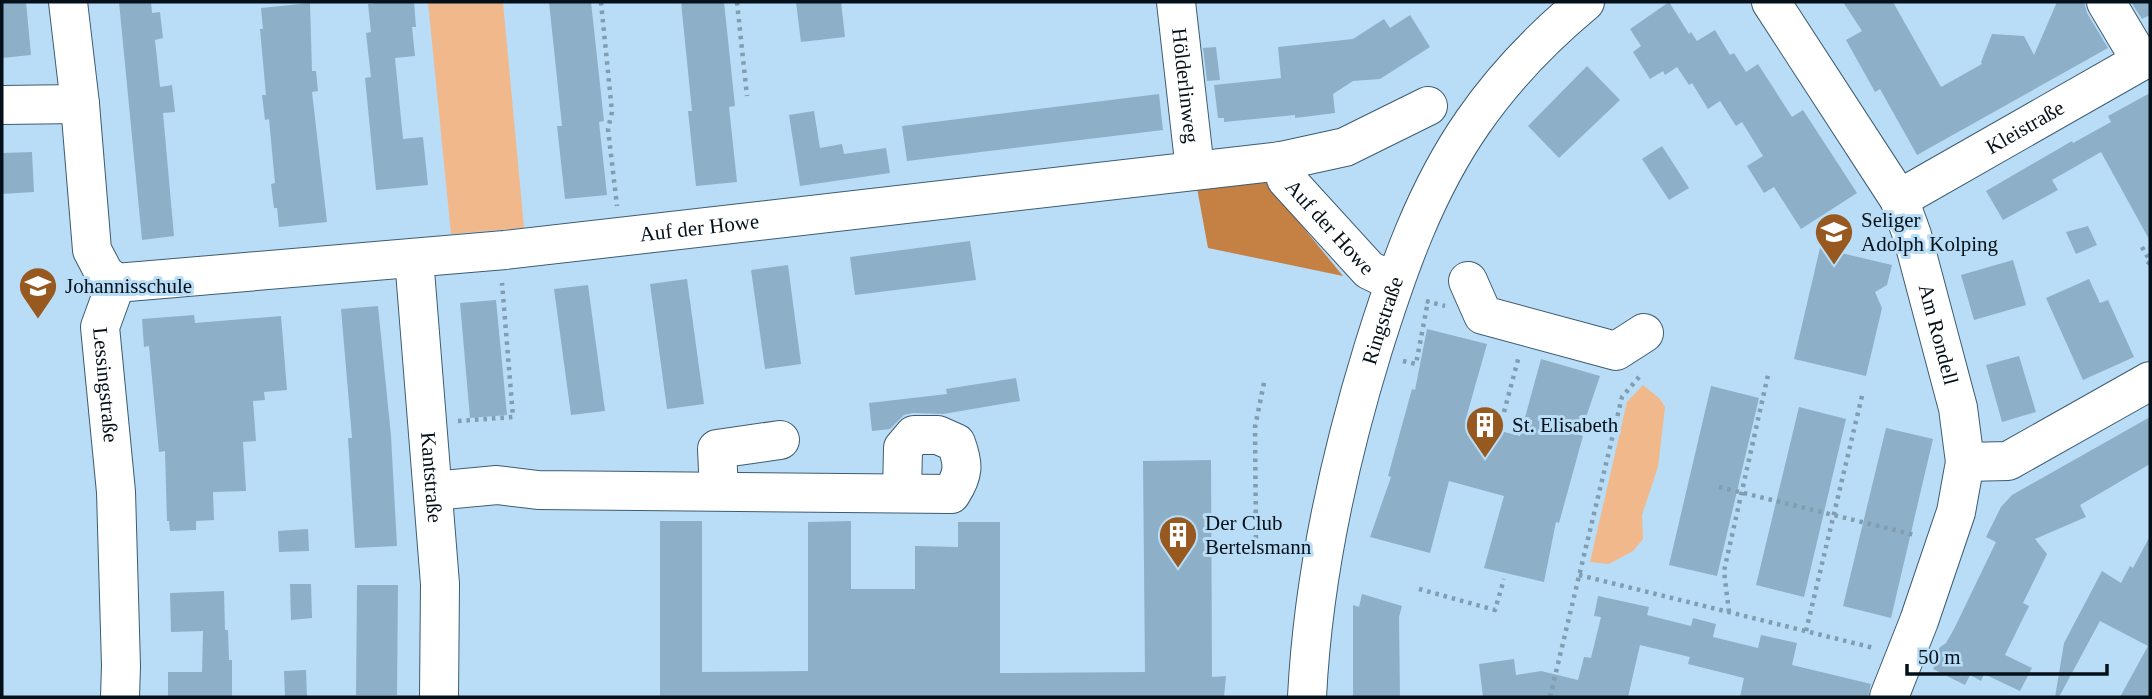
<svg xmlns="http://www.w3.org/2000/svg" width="2152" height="699" font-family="'Times New Roman',serif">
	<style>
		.green { fill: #f1b88b }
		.forest { fill: #c58044 }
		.building { fill: #8db0c8 }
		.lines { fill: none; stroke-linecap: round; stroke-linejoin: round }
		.minor-casing { stroke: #3d5c72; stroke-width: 40 }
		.path { stroke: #809db1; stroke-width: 4.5; stroke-dasharray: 3.5 5; stroke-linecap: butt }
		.minor { stroke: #fff; stroke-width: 38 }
		.labels { text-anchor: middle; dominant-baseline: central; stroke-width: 6; stroke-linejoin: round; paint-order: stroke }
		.street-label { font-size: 21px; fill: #05111a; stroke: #b9ddf6 }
		.poi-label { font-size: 21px; fill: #05111a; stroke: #b9ddf6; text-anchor: start }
	</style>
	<rect width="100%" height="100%" fill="#b9ddf6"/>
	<path class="green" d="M428,2H503L524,228L451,234Z
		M1643,385L1660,399L1665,407L1658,467L1642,515L1643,539L1633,551L1609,564L1590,562L1627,402Z"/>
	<path class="forest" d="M1266,182L1343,276L1208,248L1197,188Z"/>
	<path class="building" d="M2,2H26L31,55L2,58Z
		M119,2H151L152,13L160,12L163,38L155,40L160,87L172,85L175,112L163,113L174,236L142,240Z
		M386,2H414L416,27H412L415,56L395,58L403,139L423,137L428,185L376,190L365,78L371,77L366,33L371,32L368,4Z
		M549,2H591L604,121L599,122L607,195L565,199L557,126H562Z
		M681,2H724L735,106L729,107L737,182L696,186L688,111H692Z
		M796,2H841L845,37L801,42Z
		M1669,2L1689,34L1691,32L1697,41L1715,30L1730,55L1734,53L1746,72L1758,64L1792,117L1803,110L1857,193L1801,229L1774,187L1764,193L1747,166L1763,156L1742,122L1736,126L1720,101L1708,109L1692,83L1689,85L1677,67L1665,75L1663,71L1650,79L1633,52L1641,46L1630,29Z
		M1843,2H1893L1941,87L1982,64L1981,62L1992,34L2024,36L2034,55L2057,2H2084L2087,13L2108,48L1917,155L1880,89L1875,92L1846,40L1862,31Z
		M2131,2H2150V15L2142,19Z
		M310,3L312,71H316L318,91L312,92L327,222L279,227L277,208H274L271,184L275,183L269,119L265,120L262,95H266L260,29H263L261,8Z
		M1410,15L1430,47L1380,79L1353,81L1333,94L1335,113L1295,118V115L1224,122V118H1218L1214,85L1281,78L1278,47L1353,39L1384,19L1390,28Z
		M1216,47L1220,80L1207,81L1203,48Z
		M1587,66L1620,100L1559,158L1528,126Z
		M2150,93V241L2101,152L2052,180L2058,190L2003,220L1986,191L2072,141L2073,143L2111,122L2108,116Z
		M1159,94L1163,130L907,161L902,126Z
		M814,111L820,148L842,144L844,154L886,148L890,173L800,186L789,115Z
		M1662,146L1689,188L1669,200L1642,159Z
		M32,152L34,192L2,194V153Z
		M2088,226L2097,245L2076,254L2066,232Z
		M970,241L976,280L855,295L850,257Z
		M1820,248L1892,265L1887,285L1875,292L1882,308L1866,376L1794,359Z
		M2013,260L2026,305L1974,320L1961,275Z
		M788,265L801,364L765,369L751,270Z
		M687,279L704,404L667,409L650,284Z
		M2089,279L2100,303L2108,300L2134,357L2083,380L2046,298Z
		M588,285L605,411L571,415L554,289Z
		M496,300L507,415L470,418L460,303Z
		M378,306L391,436L397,546L355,548L348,438H352L341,309Z
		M194,315L195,323L281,316L287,390L264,392L265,400L253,401L256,441L243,442L246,491L213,492L214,520L196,521V530L170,531L169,521H167L165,451L159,452L149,346L144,347L142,319Z
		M1427,329L1487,344L1465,422L1520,436L1541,359L1600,376L1580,435L1583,436L1559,523L1556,522L1544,582L1484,568L1504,496L1449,481L1430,553L1370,537L1391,477L1388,476L1412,389L1415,390Z
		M2019,356L2036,412L2002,422L1986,365Z
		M1016,378L1020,401L943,414L913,413L904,415L890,429L872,431L869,403L947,394L946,389Z
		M1711,386L1759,398L1717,576L1669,565Z
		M1799,407L1846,419L1804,597L1756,585Z
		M2150,417V464L2080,505L2086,517L2035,539L2047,554L2023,603L2029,606L2005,655L2032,668L2020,691L1984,674L1981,681L1970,675L1965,685L1933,669L1940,655L1939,648L1946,643L1954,629L1996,542L1986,537L2001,507L2012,495Z
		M1886,428L1933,439L1891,618L1843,606Z
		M1211,460L1212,677L1226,676L1224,697H660V521H702V672L808,671V522L851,521V589H915V546L958,547V522H1000V673L1145,672L1143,461Z
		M308,529L309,551L279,552L278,531Z
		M2150,536V697H2120L2148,646L2100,621L2059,697H2055L2064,643L2102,571L2121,583L2130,566L2133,568Z
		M290,584H311L312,618L291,620Z
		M357,585H398L397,695H356Z
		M224,591L225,630H228L229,660H232V697H168V672H202L203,631L171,632L170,593Z
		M1362,594L1402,606L1399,617L1400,697H1353V605L1359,607Z
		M1598,596L1649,607L1647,615L1691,626L1693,618L1716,624L1713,637L1758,648L1761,635L1797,643L1792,665L1871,684L1868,697H1740L1744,678L1688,664L1690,657L1640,645L1628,697H1483L1479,664L1514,659L1516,675L1541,671L1578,680L1584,657L1591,658L1601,617L1594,616Z
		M306,670L307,697H285L284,671Z"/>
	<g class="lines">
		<g class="minor-casing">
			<g id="minor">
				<path d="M68,2L80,104L92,250L104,273L116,283"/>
				<path id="s1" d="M1176,2L1195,170"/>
				<path id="s2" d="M1771,2L1899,199L1912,235L1958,408L1965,462L1956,512L1919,621L1889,697"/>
				<path d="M2106,2L2141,61"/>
				<path d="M2,105L80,104"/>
				<path id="s3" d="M1281,161L1286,179L1369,270L1394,282"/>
				<path id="s4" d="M1899,199L2150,56"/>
				<path id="s5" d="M414,258L440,584L439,697"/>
				<path d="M1468,281L1483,315L1616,351L1644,333"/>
				<path id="s6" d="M116,283L505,250L1281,161L1345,147L1428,106"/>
				<path id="s7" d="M116,283L100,327L116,492L121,666L120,697"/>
				<path d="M1965,462L2008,461L2150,381"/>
				<path d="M433,491L497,485L538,490L951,494C964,474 964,465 956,443L938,435H914L903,448L902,493"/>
				<path d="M719,491L717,449L780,440"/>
				<path id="s8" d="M1307,697C1313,578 1338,463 1373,349C1398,269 1425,191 1473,122C1504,77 1543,37 1585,2"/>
			</g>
		</g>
		<path class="path" d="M601,2L612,112L608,129L617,206
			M737,2L747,96
			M2142,247L2150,261L2147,266
			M1426,301L1445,306
			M1403,361L1416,364L1428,301
			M1504,412L1519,356
			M458,421L513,417L502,283
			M1719,487L1915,535
			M1256,547L1255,427L1265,378
			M1579,575L1874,648
			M1419,589L1495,610L1504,579
			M1729,612L1724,571L1768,375
			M1806,631L1862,396
			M1550,697L1622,397L1639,377"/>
		<use href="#minor" class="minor"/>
	</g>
	<defs>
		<g id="school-pin" transform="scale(2.0125)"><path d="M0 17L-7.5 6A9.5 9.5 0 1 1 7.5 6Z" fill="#97591f" stroke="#b9ddf6"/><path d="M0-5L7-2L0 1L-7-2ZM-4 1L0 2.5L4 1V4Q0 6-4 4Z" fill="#fff"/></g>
		<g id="building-pin" transform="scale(2.0125)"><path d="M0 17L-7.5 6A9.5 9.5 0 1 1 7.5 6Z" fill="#97591f" stroke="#b9ddf6"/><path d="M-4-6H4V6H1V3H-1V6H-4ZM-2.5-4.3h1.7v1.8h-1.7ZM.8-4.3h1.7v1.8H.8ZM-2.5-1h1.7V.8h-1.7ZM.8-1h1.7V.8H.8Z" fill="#fff"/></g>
	</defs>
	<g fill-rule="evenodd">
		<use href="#school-pin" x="1834" y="232"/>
		<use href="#school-pin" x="38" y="286"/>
		<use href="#building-pin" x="1485" y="425"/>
		<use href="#building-pin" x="1178" y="535"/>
	</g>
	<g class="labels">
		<g class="street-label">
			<text stroke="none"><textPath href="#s1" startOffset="84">Hölderlinweg</textPath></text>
			<text stroke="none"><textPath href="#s4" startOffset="145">Kleistraße</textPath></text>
			<text stroke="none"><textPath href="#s3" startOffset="84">Auf der Howe</textPath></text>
			<text stroke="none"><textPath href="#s6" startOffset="586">Auf der Howe</textPath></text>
			<text stroke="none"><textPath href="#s8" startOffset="385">Ringstraße</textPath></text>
			<text stroke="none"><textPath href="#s2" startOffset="376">Am Rondell</textPath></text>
			<text stroke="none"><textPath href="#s7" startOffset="105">Lessingstraße</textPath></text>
			<text stroke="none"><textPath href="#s5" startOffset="220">Kantstraße</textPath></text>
		</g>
		<g class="poi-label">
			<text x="1861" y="220">Seliger<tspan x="1861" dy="24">Adolph Kolping</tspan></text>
			<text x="65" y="286">Johannisschule</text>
			<text x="1512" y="425">St. Elisabeth</text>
			<text x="1205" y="523">Der Club<tspan x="1205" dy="24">Bertelsmann</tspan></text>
		</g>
	</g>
	<rect width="2152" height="699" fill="none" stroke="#05111a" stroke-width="7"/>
	<path d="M1907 664v10h200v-10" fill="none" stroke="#05111a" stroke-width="3.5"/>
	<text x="1918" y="664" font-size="21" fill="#05111a" stroke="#b9ddf6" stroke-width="5" paint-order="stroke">50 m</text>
</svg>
